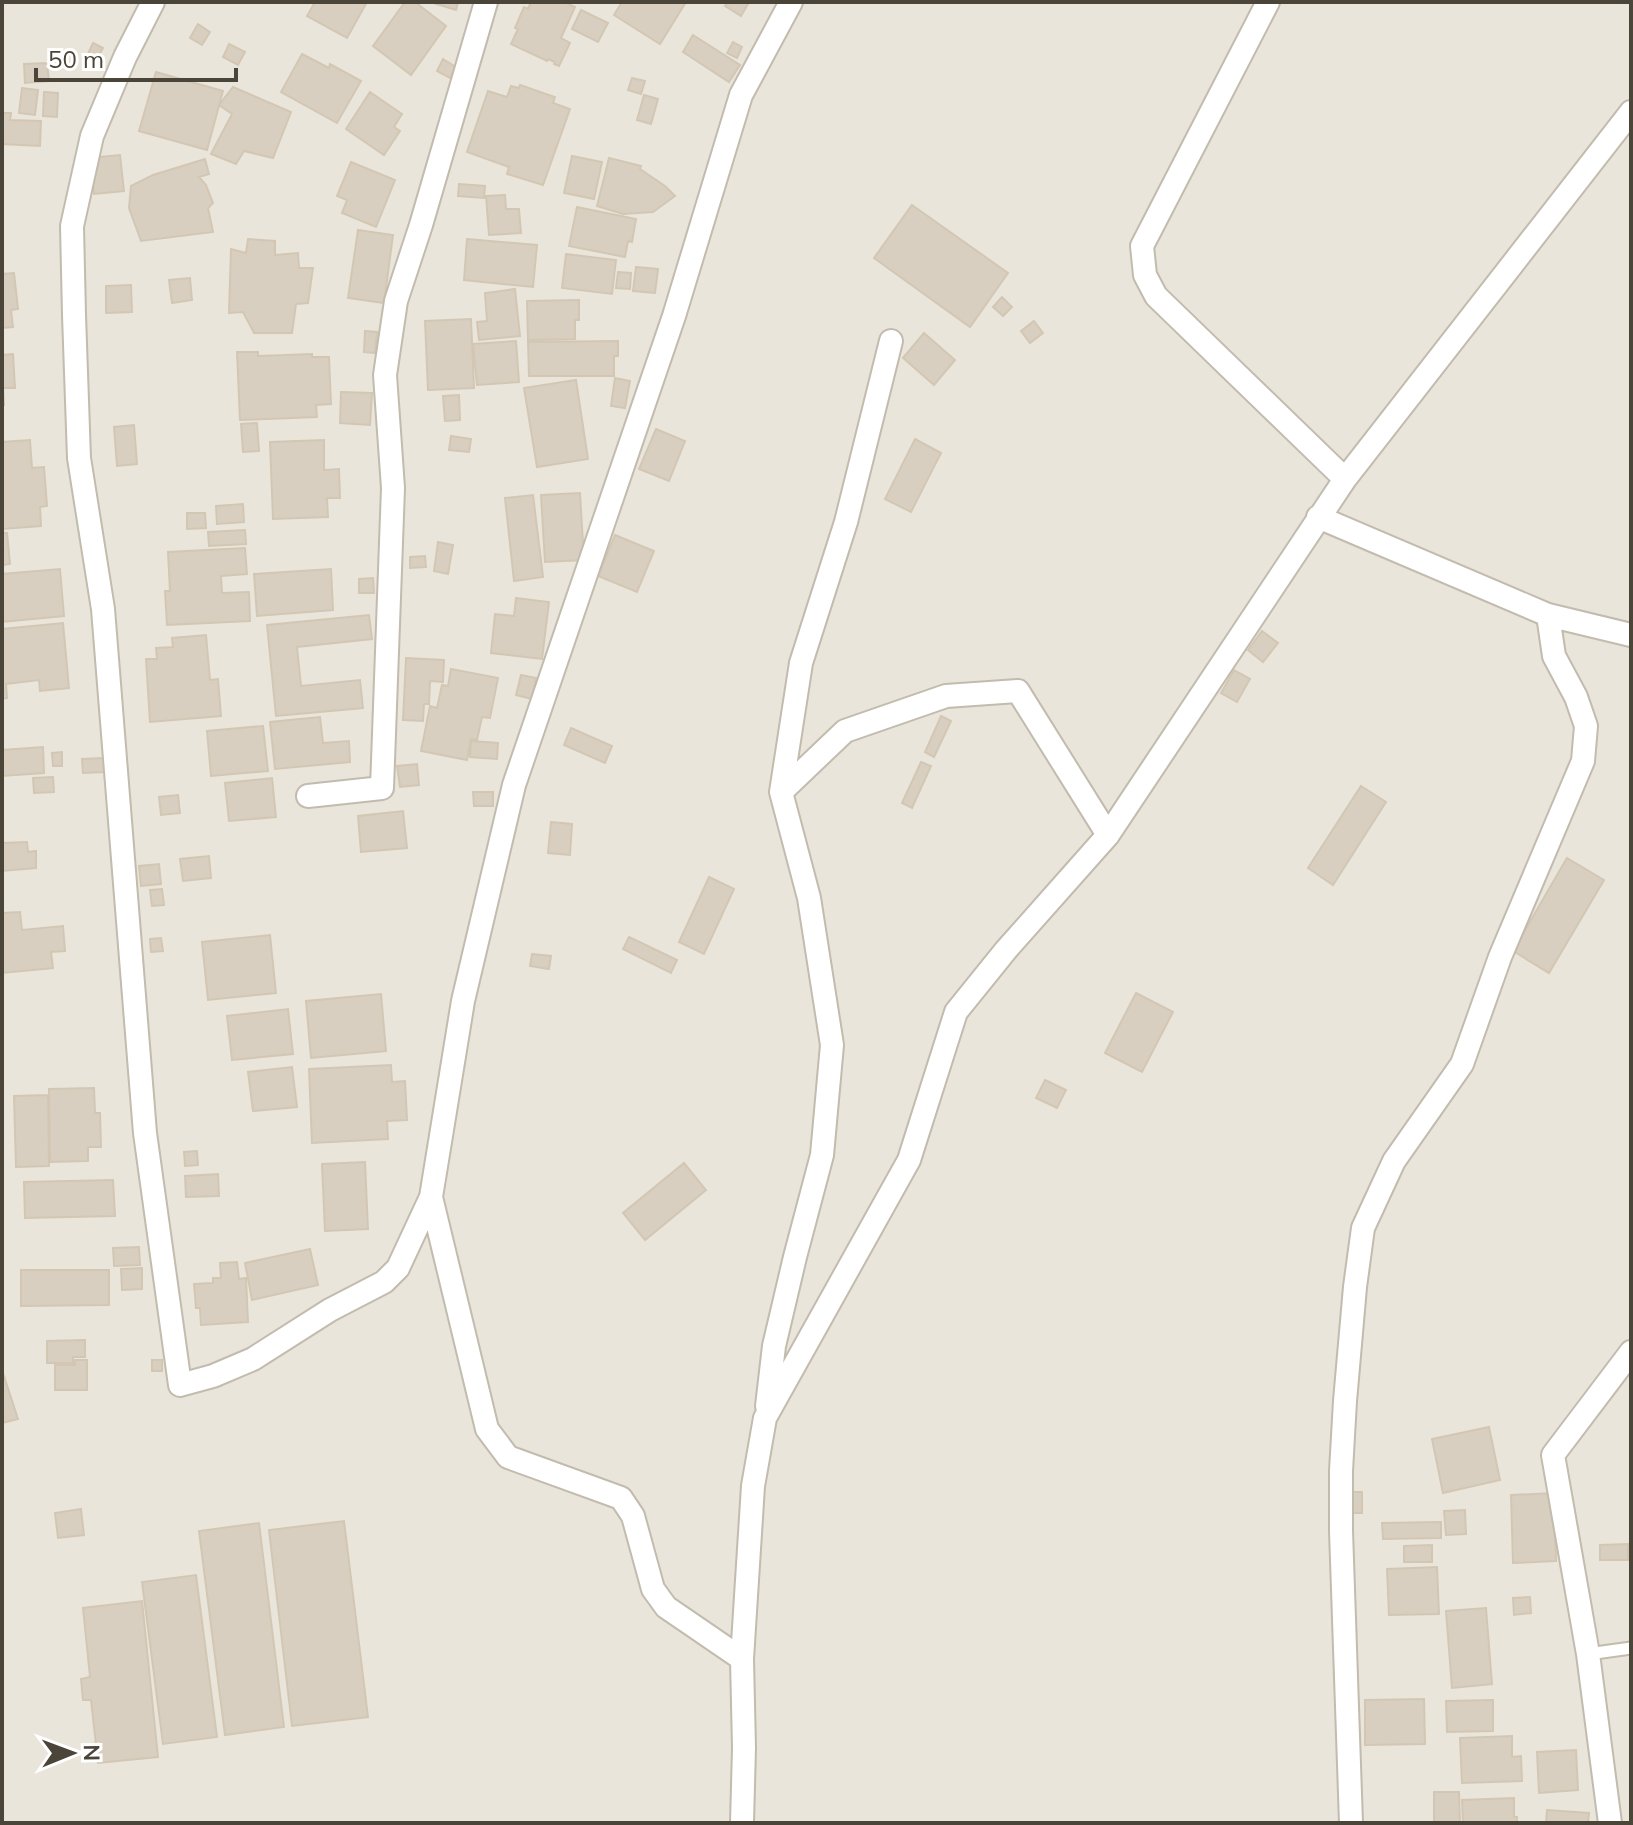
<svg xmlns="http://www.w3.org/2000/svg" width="1633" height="1825" font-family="Mulish,sans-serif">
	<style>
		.residential { fill: #eae5da }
		.building { fill: #d8cfc1; stroke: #d3c7b4; stroke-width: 2 }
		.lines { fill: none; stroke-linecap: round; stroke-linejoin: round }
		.lane-casing { stroke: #c2bbae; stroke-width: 15 }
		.street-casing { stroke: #c2bbae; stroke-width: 26 }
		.lane { stroke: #fff; stroke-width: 11 }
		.street { stroke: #fff; stroke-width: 22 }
	</style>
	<rect width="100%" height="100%" fill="#f6f3ec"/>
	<path class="residential" d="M2,2H1631V1823H2Z"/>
	<path class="building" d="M315,2H367L347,38L307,16Z
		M405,2H415L446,26L411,75L373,46Z
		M430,2H458L456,10Z
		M531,2H564L575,7L561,38L570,43L559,66L554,64L555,62L548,59L547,61L511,44L518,29L515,28L524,7L528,9Z
		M622,2H686L660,44L614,15Z
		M728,2H749L741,16L725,6Z
		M581,10L608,23L598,42L572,29Z
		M198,24L210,32L202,45L190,38Z
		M693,35L740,65L729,82L683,52Z
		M733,42L742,47L737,58L727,53Z
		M93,43L103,48L94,65L85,60Z
		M229,44L245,52L238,65L223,57Z
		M302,54L329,68L330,64L361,81L337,123L281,92Z
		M443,59L456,67L450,78L437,71Z
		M47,63L49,81L25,83L24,64Z
		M156,72L223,91L207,150L139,131Z
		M632,78L645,81L641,94L628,90Z
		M520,85L555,97L553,103L570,109L543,185L507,174L509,167L467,152L488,91L507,97L511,86L519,88Z
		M233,87L291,112L273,158L244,151L236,164L211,154L232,114L219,105Z
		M22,88L38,90L35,115L19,113Z
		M44,92L58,93L57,117L43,116Z
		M370,92L402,114L394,127L400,131L384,155L346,129Z
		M644,95L658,99L651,124L637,120Z
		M2,113H11L10,120L41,121L40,146L2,144Z
		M120,155L124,191L94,194L90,158Z
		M572,156L602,162L594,199L564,193Z
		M609,158L641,166L640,169L665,186L675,196L653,212L623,214L597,206Z
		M205,159L209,174L199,177L206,185L213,203L208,208L213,232L141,241L129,208L131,186L153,175Z
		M351,162L395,180L376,227L342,213L347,200L337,196Z
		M459,184L485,186L484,198L458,196Z
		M505,195L506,209H519L521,233L489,235L486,196Z
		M912,205L1008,273L970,327L874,258Z
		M577,207L636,219L632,242L628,241L625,257L569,246Z
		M358,230L393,235L384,303L348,298Z
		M248,239L275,241V255L298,253L299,268H313L308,303L296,304L292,333H254L243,312L229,313L231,249L246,253Z
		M467,239L537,245L533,287L464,280Z
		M566,254L616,260L612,294L562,288Z
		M636,267L658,269L655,293L633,291Z
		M618,272L631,273L630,289L616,288Z
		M14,273L18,309L11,310L13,327L2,328V274Z
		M190,278L192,300L172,303L169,280Z
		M131,285L132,312L106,313V286Z
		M515,289L520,336L479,340L477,322L487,321L485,293Z
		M1002,297L1012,307L1003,316L993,307Z
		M579,300V320H575V339L528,340L527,301Z
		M471,319L474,388L428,390L425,321Z
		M1034,321L1043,333L1030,343L1021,331Z
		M365,331L377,332L375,353L364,352Z
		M924,333L955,360L934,385L903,358Z
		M516,341L519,382L477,385L473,344Z
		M618,341V356H614V376H529L528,342Z
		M237,352H258V356L312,354V357H329L331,404L316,405L317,417L240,420Z
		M13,354L15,388H3L4,405H2V355Z
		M615,378L630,381L625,408L611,406Z
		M576,380L588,459L537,467L524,388Z
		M341,392L372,393L370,425L340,423Z
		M459,395L460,420L445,421L443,396Z
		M257,423L259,451L243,452L241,424Z
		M134,425L137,464L117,466L114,427Z
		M656,429L685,441L669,481L639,469Z
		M451,436L471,439L469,452L449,450Z
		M915,439L941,453L911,512L885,499Z
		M30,440L32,468L44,467L47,506L40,507L41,526L2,529V442Z
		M324,440V470L339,469L340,498H327L328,517L273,519L270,442Z
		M580,493L584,560L545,562L541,495Z
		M533,495L543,577L514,581L505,498Z
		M243,504L244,522L217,524L216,506Z
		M187,513H205L206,528L187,529Z
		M245,530L246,544L209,546L208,532Z
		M2,533H7L10,564L2,565Z
		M615,535L654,551L637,592L598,576Z
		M438,542L453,545L448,574L434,571Z
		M245,548L247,574L221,576L222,593L249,592L250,621L167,625L165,591H170L168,552Z
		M425,556L426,567L410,568V557Z
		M60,569L64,616L2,622V574Z
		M331,569L333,610L257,616L254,574Z
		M373,578L374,593H359V579Z
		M516,598L549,602L542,659L491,653L495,614L514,616Z
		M369,615L372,639L297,647L301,686L360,680L363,708L276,716L267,625Z
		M63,623L69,688L40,691L39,680L6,684L7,698L2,699V629Z
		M1262,631L1278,643L1263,662L1248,650Z
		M206,635L210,680L218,679L221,716L150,722L146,659H157L156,648L173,647L172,638Z
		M406,658L444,660L443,682L430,681L429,704H424L423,721L403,720Z
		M451,669L498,678L490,718L482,717L477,740L471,739L467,760L421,751L430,706L437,708L442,685L448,686Z
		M1234,670L1250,679L1237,702L1221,693Z
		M521,675L536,678L532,699L516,695Z
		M941,716L951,721L934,757L925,752Z
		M320,717L323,743L349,741L350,762L275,769L270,722Z
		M263,726L268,771L211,776L207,731Z
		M571,728L612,746L605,763L564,745Z
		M471,741L498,743L497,759L470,757Z
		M43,747L44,773L2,776V750Z
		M62,752V766H53L52,753Z
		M104,758L105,772L83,773L82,759Z
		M921,762L931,766L912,808L902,803Z
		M417,764L419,785L400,787L397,766Z
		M53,777L54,792L34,793L33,778Z
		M272,778L276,817L229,821L225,783Z
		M1361,786L1386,802L1333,885L1308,868Z
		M473,792H493V806H474Z
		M178,795L180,813L161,815L159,797Z
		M403,811L407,848L361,852L358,816Z
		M551,822L572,824L570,855L548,853Z
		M27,842L28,852L36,851V868L2,871V843Z
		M209,856L211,878L183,881L180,859Z
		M1567,858L1604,880L1549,973L1513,951Z
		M159,864L161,884L141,886L139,866Z
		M709,877L734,889L704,954L679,942Z
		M162,889L164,905L152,906L150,890Z
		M20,912L22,930L63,926L65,951L51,952L53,968L2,973V913Z
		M270,935L276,993L208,1000L202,942Z
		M629,937L677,960L671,973L623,949Z
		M161,938L163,951L151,952L150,939Z
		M532,954L551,956L549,969L530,966Z
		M1136,993L1173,1012L1142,1072L1105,1053Z
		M381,994L386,1051L311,1058L306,1001Z
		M288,1009L293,1054L232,1060L227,1016Z
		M391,1065L392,1082L405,1081L407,1120L387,1121L388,1139L312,1143L309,1069Z
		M292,1067L297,1107L253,1111L248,1072Z
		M1045,1080L1066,1090L1057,1108L1036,1098Z
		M94,1088L95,1113H100L101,1147H88V1161L50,1162L49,1089Z
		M48,1095L49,1166L16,1167L14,1096Z
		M197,1151L198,1165L185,1166L184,1152Z
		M365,1162L368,1229L325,1231L322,1164Z
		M684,1163L706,1190L645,1240L623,1213Z
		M218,1174L219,1196L186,1197L185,1176Z
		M113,1180L115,1216L25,1218L24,1182Z
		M139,1247L140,1265L114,1266L113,1248Z
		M310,1249L318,1285L252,1300L245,1263Z
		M237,1262L239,1279L246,1278L248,1322L201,1325L200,1308H196L194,1284L213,1283V1278H221L220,1263Z
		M142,1268V1289L122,1290L121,1269Z
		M21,1270H109V1305L21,1306Z
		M85,1340V1357H73V1363H47V1341Z
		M75,1360H87V1390H55V1365H75Z
		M152,1360H162V1371H152Z
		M2,1370L18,1419L2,1423Z
		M1489,1427L1500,1480L1443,1493L1432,1439Z
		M1348,1492H1362V1513H1348Z
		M1554,1493L1556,1561L1513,1563L1511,1495Z
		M81,1509L84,1535L58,1538L55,1513Z
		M1465,1510L1466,1534L1446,1535L1444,1511Z
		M344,1521L368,1717L292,1726L269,1530Z
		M1441,1522V1538L1383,1539L1382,1523Z
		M259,1523L284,1727L225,1735L199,1531Z
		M1628,1544V1560H1600V1545Z
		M1432,1545V1562H1404V1546Z
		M1437,1567L1439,1614L1389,1615L1387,1569Z
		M196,1575L217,1737L163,1744L142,1582Z
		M1530,1597L1531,1613L1514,1615L1513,1598Z
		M142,1601L158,1757L98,1763L91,1700H83L81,1679L90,1677L83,1608Z
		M1486,1608L1492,1684L1452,1688L1446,1611Z
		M1424,1699L1425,1744L1365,1745V1700Z
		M1493,1700V1731L1447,1732L1446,1701Z
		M1512,1736V1757L1521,1756L1522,1781L1462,1783L1460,1738Z
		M1576,1750L1578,1790L1539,1793L1537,1752Z
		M1434,1792H1459L1460,1823H1434Z
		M1514,1798V1817H1517V1823H1463L1462,1800Z
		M1547,1810L1589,1813L1588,1823H1546Z"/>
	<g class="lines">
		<g class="lane-casing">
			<path id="lane" d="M1588,1654L1631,1648"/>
		</g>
		<g class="street-casing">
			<path id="street" d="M153,2L125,57L92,136L72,226L74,315L79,458L103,609L145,1133L180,1385L213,1376L253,1359L330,1310L384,1282L398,1268L431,1197L463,1001L514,785L674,316L741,95L791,2
				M1268,2L1142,246L1145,275L1156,296L1345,479
				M1318,517L1548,615L1631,635
				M781,792L845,731L946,696L1018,691L1108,835
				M308,796L382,788L393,488L385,375L396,301L421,225L486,2
				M431,1197L487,1429L508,1457L621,1498L633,1516L653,1589L666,1607L742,1659
				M767,1406L774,1346L795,1257L822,1155L832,1045L809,898L781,792L801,663L846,522L891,341
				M742,1823L744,1748L742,1659L753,1486L765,1418L909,1160L956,1012L1006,950L1108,835L1345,479L1631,112
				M1351,1823L1341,1531V1471L1345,1401L1355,1287L1363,1228L1394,1161L1462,1064L1500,957L1583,761L1586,726L1576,697L1554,656L1548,615
				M1610,1823L1588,1654L1553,1455L1631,1352"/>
		</g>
		<use href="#lane" class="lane"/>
		<use href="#street" class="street"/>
	</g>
	<rect width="1633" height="1825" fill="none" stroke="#4b4439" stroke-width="8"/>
	<g transform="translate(72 1753) rotate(89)" stroke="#ffffff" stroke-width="6" paint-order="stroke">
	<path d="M0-6L14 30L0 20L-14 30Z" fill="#4b4439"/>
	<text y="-12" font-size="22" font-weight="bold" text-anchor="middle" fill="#4b4439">N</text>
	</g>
	<path d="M36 68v12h200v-12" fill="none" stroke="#4b4439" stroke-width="4"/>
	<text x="48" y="68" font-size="24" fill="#4b4439" stroke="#ffffff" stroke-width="6" paint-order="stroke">50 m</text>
</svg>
